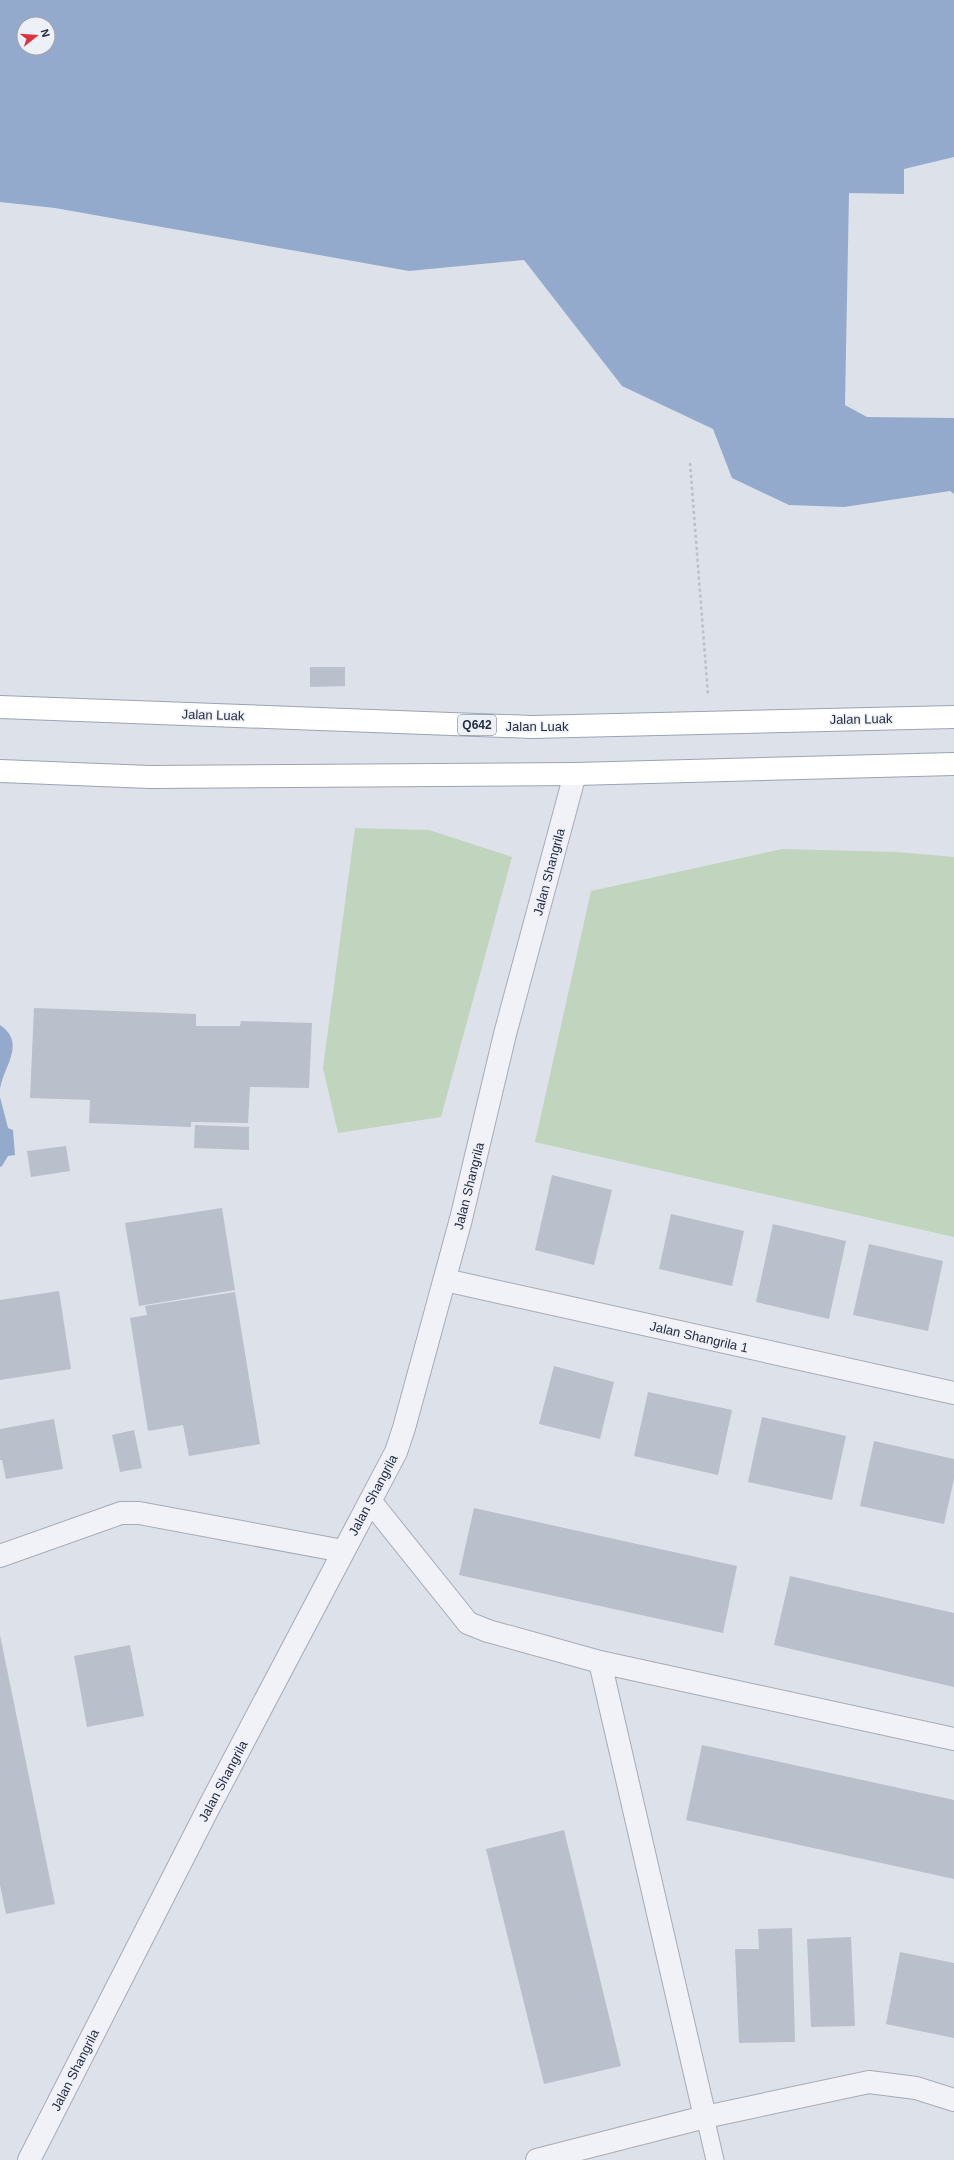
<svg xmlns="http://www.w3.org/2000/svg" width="954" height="2160" font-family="Arial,sans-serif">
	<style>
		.green { fill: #c1d4be }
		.water { fill: #94aacd; fill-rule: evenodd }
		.building { fill: #babfcc }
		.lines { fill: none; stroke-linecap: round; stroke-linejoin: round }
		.lane-casing { stroke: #a6abb7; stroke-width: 19 }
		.street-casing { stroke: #a6abb7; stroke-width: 24 }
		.primary-casing { stroke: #9ba3b6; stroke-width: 24 }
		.path { stroke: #bbbfc8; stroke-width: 2.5; stroke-dasharray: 3 3; stroke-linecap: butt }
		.lane { stroke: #f0f2f7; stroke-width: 17 }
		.street { stroke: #f0f2f7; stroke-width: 22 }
		.primary { stroke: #fff; stroke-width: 22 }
		.labels { text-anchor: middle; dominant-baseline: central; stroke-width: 3; stroke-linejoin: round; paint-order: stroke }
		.shield { fill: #edf0f6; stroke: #616877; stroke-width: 1 }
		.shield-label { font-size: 12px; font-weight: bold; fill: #252d41 }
		.street-label { font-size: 13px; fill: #252d41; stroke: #edf0f6 }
	</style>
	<rect width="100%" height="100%" fill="#dde1e9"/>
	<path class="green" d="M355,828L429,830L512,857L441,1117L338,1133L323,1068Z
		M782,849L897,852L954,857V1237L535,1142L591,891Z"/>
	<path class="water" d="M0,0H954V157L904,169V194L849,193L845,405L867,417L954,418V494L950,491L844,507L789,505L732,478L713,429L622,386L524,260L409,271L55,208L0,202ZM24,24H48V48H24Z
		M0,1025C27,1043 3,1067 0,1089Z
		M0,1097L8,1128L13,1130L15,1155L8,1156L2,1166L0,1167Z"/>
	<path class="building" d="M310,667H345V686L310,687Z
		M34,1008L196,1014V1026H240L241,1021L312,1023L309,1088L250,1087L248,1123L191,1122V1127L89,1123L90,1100L30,1098Z
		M195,1125L249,1127V1150L194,1148Z
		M66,1146L70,1171L31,1177L27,1151Z
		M552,1175L612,1190L594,1265L535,1250Z
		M222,1208L235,1290L139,1306L125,1223Z
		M671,1214L744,1231L732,1286L659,1269Z
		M773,1224L846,1241L829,1319L756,1302Z
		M869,1244L943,1261L928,1331L853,1315Z
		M59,1291L71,1369L0,1380V1300Z
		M235,1292L260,1444L189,1456L183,1425L148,1431L130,1318L147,1315L145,1306Z
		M554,1366L614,1382L600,1439L539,1424Z
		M648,1392L732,1410L718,1475L634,1456Z
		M762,1417L846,1436L832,1500L748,1482Z
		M54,1419L63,1469L6,1479L2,1460H0V1429Z
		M134,1430L142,1468L120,1472L112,1435Z
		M874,1441L954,1459V1479L944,1524L860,1506Z
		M474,1508L737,1566L723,1633L459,1575Z
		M790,1576L954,1613V1687L774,1645Z
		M0,1635L55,1904L6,1914L0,1885Z
		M130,1645L144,1716L87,1727L74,1656Z
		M702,1745L954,1800V1879L686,1820Z
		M564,1830L621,2066L544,2084L486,1849Z
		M792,1928L795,2042L739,2043L735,1949H759L758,1929Z
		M851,1937L855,2026L811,2027L807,1939Z
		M900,1952L954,1963V2038L886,2024Z"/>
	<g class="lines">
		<g class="lane-casing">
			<path id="lane" d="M705,2117L715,2160"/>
		</g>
		<g class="street-casing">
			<path id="street" d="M445,1280L954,1393
				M371,1502L468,1623L488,1631L600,1662L705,2117
				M0,1556L121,1513H139L343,1551
				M600,1662L954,1739
				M29,2160L210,1805L396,1452L404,1428L461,1219L505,1034L575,774
				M537,2160L705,2117L869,2082L916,2088L954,2100"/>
		</g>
		<g class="primary-casing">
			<path id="primary" d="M0,707L532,727L954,717
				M0,771L150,777L575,774L954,764"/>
		</g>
		<path class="path" d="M690,463L708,695"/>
		<use href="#lane" class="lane"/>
		<use href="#street" class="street"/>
		<use href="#primary" class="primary"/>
	</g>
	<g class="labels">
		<rect class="shield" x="458" y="715" width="38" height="20" rx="3"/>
		<g class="shield-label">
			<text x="477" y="725">Q642</text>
		</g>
		<g class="street-label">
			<text transform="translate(213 715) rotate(2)">Jalan Luak</text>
			<text transform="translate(861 719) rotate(-1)">Jalan Luak</text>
			<text x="537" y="726">Jalan Luak</text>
			<text transform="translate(549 872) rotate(-75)">Jalan Shangrila</text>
			<text transform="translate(469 1186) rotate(-76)">Jalan Shangrila</text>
			<text transform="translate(699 1337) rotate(13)">Jalan Shangrila 1</text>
			<text transform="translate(373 1495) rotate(-62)">Jalan Shangrila</text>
			<text transform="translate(223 1781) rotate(-62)">Jalan Shangrila</text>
			<text transform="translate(75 2070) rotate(-63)">Jalan Shangrila</text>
		</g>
	</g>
	<g transform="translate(36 36) rotate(73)"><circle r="19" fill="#edf0f6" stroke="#9da2ae"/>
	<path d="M0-3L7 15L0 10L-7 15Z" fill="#dc343d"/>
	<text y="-6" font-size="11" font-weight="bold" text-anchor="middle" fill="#252d41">N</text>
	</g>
</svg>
